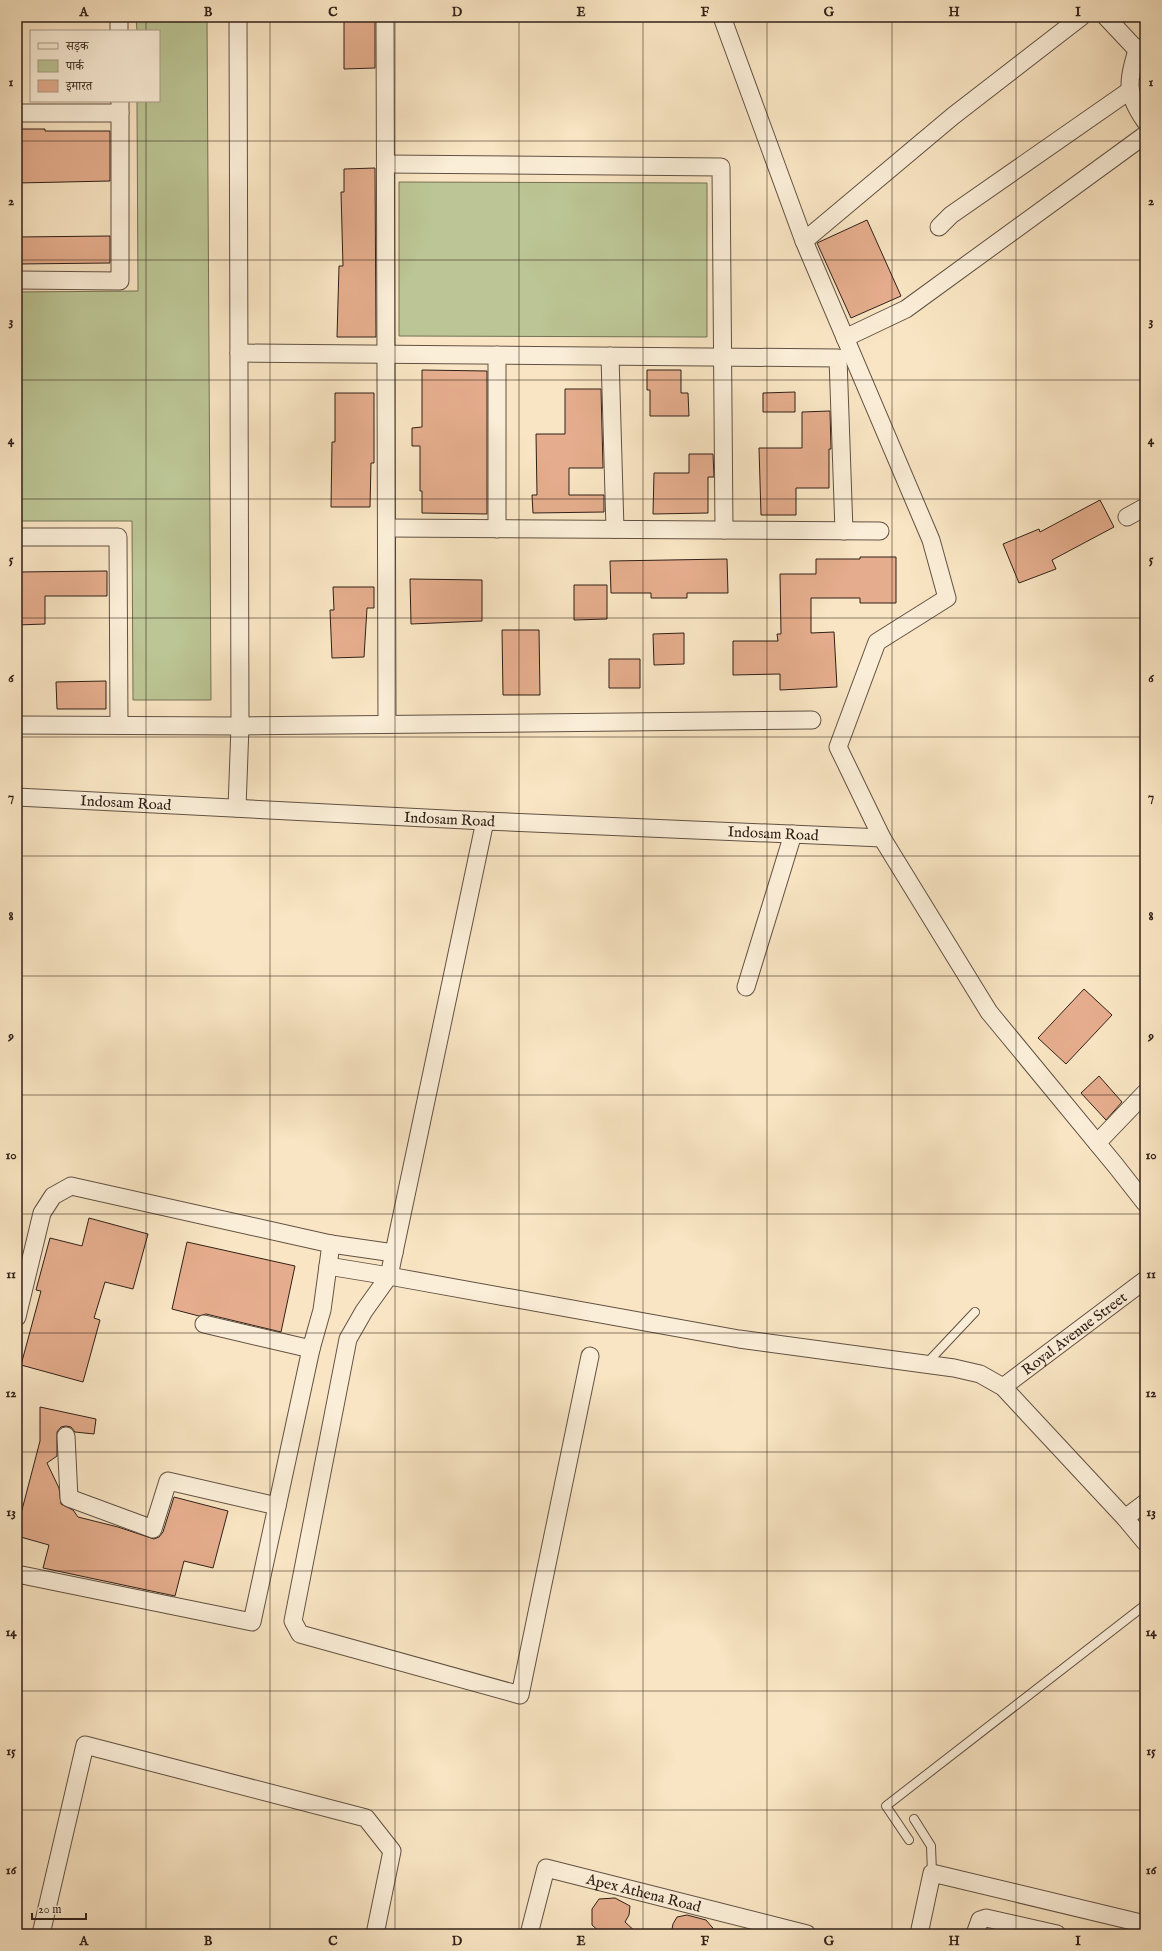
<svg xmlns="http://www.w3.org/2000/svg" width="1162" height="1951" font-family="'IM FELL English','Noto Serif Devanagari',serif">
	<style>
		.green { fill: #bcc595; stroke: #767256 }
		.building { fill: #e5ad8d; stroke: #302018 }
		.lines { fill: none; stroke-linecap: round; stroke-linejoin: round }
		.lane-casing { stroke: #625143; stroke-width: 10 }
		.street-casing { stroke: #625143; stroke-width: 19 }
		.lane { stroke: #fbeed8; stroke-width: 8 }
		.street { stroke: #fbeed8; stroke-width: 17 }
		.grid { fill: none; stroke: #302018; stroke-width: 1; stroke-opacity: 0.55 }
		.labels { text-anchor: middle; dominant-baseline: central; stroke-width: 3; stroke-linejoin: round; paint-order: stroke }
		.street-label { font-size: 15px; fill: #302018; stroke: #fbeed8 }
		.neatline { fill: none; stroke: #302018; stroke-width: 1.5 }
		.grid-label { font-size: 13px; text-anchor: middle; font-weight: bold; fill: #302018 }
	</style>
	<rect width="100%" height="100%" fill="#f9e5c3"/>
	<filter id="stains"><feTurbulence type="fractalNoise" baseFrequency=".005" numOctaves="4"/><feColorMatrix values="0 0 0 0 .2 0 0 0 0 .09 0 0 0 0 .02 0 0 0 .5 -.17"/></filter>
	<radialGradient id="worn" r=".72"><stop offset=".6" stop-color="#630" stop-opacity="0"/><stop offset="1" stop-color="#630" stop-opacity=".3"/></radialGradient>
	<path class="green" d="M136,17H207L211,700H133L132,521H17V292L138,291L137,101H159V31H137Z
		M399,182L707,183V337L399,336Z"/>
	<path class="building" d="M344,17H375V68L344,69Z
		M17,129H45V131H110V181L17,183Z
		M375,168L376,337H337L339,266H343L341,192H344V169Z
		M867,220L901,296L851,318L817,243Z
		M110,236V263L17,264V237Z
		M422,370L487,371V514L422,513V491H420V446H412V428L422,427Z
		M647,370H681V393H688L689,416H650V390H647Z
		M565,389H601L603,468H569V495H604V512L533,513L532,495H537L536,434H565Z
		M795,392V412H763V393Z
		M335,393H374V463H371L370,507H331L332,442H335Z
		M830,411L831,449H829V488H796V515H761L759,448H802V412Z
		M689,454H713L714,477H708V513L653,514L654,473H689Z
		M1100,500L1114,527L1052,560L1056,569L1019,583L1003,544L1039,529L1040,532Z
		M860,557H896V603H860V598H811V633L834,632L837,687L780,690V674L733,675V641H778L777,634H781L780,574H816V559H860Z
		M727,559L728,593H687V598H651V593H611L610,561Z
		M107,571V596H45V624L17,625V572Z
		M410,579L482,580V621L411,624Z
		M574,585H607V619L574,620Z
		M333,587H374V608H367L364,657L332,658L330,610H334Z
		M502,630H539L540,695H503Z
		M684,633V664L654,665L653,634Z
		M609,659H640V688H609Z
		M106,681V709H57L56,682Z
		M1084,989L1112,1015L1066,1064L1038,1038Z
		M1099,1076L1122,1102L1106,1120L1081,1093Z
		M89,1218L148,1234L133,1289L105,1282L94,1318L100,1320L83,1382L21,1365L41,1291L36,1290L50,1238L82,1246Z
		M187,1242L295,1266L281,1332L206,1314L199,1316L172,1309Z
		M40,1407L96,1419L94,1434L75,1432L71,1427L66,1426L61,1427L57,1432V1456L47,1463L59,1488L61,1504L73,1510L78,1517L118,1527L154,1539L159,1537L163,1532L174,1497L228,1511L213,1568L184,1561L175,1596L43,1568L49,1545L17,1536V1529L40,1441Z
		M615,1898L630,1906L629,1915L625,1922L638,1934L601,1933L592,1925V1909L599,1899Z
		M687,1915L706,1920L718,1934H671L673,1924L677,1917Z"/>
	<g class="lines">
		<g class="lane-casing">
			<path id="lane" d="M926,1364L975,1312
				M914,1819L931,1846L932,1873
				M909,1840L886,1806L1145,1605"/>
		</g>
		<g class="street-casing">
			<g id="street">
				<path d="M119,17V31"/>
				<path d="M385,17L387,724"/>
				<path d="M722,17L804,241L931,540L947,598L877,642L838,747L882,838L989,1012L1116,1166L1145,1203"/>
				<path d="M1106,17L1137,50"/>
				<path d="M1145,46L1137,50C1128,82 1125,92 1145,121"/>
				<path d="M17,113H120"/>
				<path d="M386,164L721,167L724,530"/>
				<path d="M939,227L951,215L1129,91"/>
				<path d="M804,241L953,116L1081,17"/>
				<path d="M17,280L120,281V101"/>
				<path d="M845,338L906,309L1145,135"/>
				<path d="M239,353L838,358L844,531"/>
				<path d="M610,356L615,529"/>
				<path d="M1127,517L1145,507"/>
				<path d="M387,528L880,531"/>
				<path d="M497,529V355"/>
				<path d="M17,537H118L119,725"/>
				<path d="M17,725L240,726L812,720"/>
				<path id="s1" d="M17,797L485,821L882,838"/>
				<path d="M237,808L240,726L238,17"/>
				<path d="M485,821L389,1276L364,1311L348,1339L293,1621L300,1634L520,1695L590,1356"/>
				<path d="M746,987L793,834"/>
				<path d="M1097,1143L1145,1093"/>
				<path d="M328,1266L389,1276L739,1339L954,1368L980,1374L1003,1387L1125,1518L1145,1542"/>
				<path d="M17,1317L42,1213L53,1196L71,1186L331,1244L394,1253"/>
				<path d="M204,1324L311,1349"/>
				<path id="s2" d="M1003,1387L1145,1280"/>
				<path d="M66,1436L69,1498L153,1529L168,1481L277,1506"/>
				<path d="M1125,1518L1145,1503"/>
				<path d="M17,1574L252,1622L311,1349L322,1310L331,1244"/>
				<path d="M41,1934L85,1745L366,1818L392,1851L375,1934"/>
				<path id="s3" d="M529,1934L546,1868L807,1934"/>
				<path d="M919,1934L932,1873L1145,1924"/>
				<path d="M975,1934L980,1920L986,1918L1057,1934"/>
			</g>
		</g>
		<use href="#lane" class="lane"/>
		<use href="#street" class="street"/>
	</g>
	<path class="grid" d="M146,17V31M270,17V1934M395,17V1934M519,17V1934M643,17V1934M767,17V1934M892,17V1934M1016,17V1934M146,101V1934M17,141H1145M17,260H1145M17,380H1145M17,499H1145M17,618H1145M17,737H1145M17,856H1145M17,976H1145M17,1095H1145M17,1214H1145M17,1333H1145M17,1452H1145M17,1571H1145M17,1691H1145M17,1810H1145"/>
	<g class="labels">
		<g class="street-label">
			<text stroke="none"><textPath href="#s1" startOffset="109">Indosam Road</textPath></text>
			<text stroke="none"><textPath href="#s1" startOffset="433">Indosam Road</textPath></text>
			<text stroke="none"><textPath href="#s1" startOffset="757">Indosam Road</textPath></text>
			<text stroke="none"><textPath href="#s2" startOffset="89">Royal Avenue Street</textPath></text>
			<text stroke="none"><textPath href="#s3" startOffset="169">Apex Athena Road</textPath></text>
		</g>
	</g>
	<rect width="1162" height="1951" fill="none" stroke="#f9e5c3" stroke-width="44"/>
	<rect x="30" y="30" width="130" height="72" fill="#fbeed8" stroke="#aa9c8b"/>
	<rect x="38" y="43" width="20" height="6" fill="#fbeed8" stroke="#aa9c8b"/>
	<text x="66" y="50" font-size="12" fill="#302018">सड़क</text>
	<rect x="38" y="60" width="20" height="12" fill="#bcc595" stroke="#aa9c8b"/>
	<text x="66" y="70" font-size="12" fill="#302018">पार्क</text>
	<rect x="38" y="80" width="20" height="12" fill="#e5ad8d" stroke="#aa9c8b"/>
	<text x="66" y="90" font-size="12" fill="#302018">इमारत</text>
	<path d="M32 1913v6h54v-6" fill="none" stroke="#302018" stroke-width="2"/>
	<text x="38" y="1913" font-size="12" fill="#302018" stroke="#fbeed8" stroke-width="3" paint-order="stroke">20 m</text>
	<rect x="22" y="22" width="1118" height="1907" class="neatline"/>
	<g class="grid-label">
		<text x="84" y="16">A</text>
		<text x="208" y="16">B</text>
		<text x="333" y="16">C</text>
		<text x="457" y="16">D</text>
		<text x="581" y="16">E</text>
		<text x="705" y="16">F</text>
		<text x="829" y="16">G</text>
		<text x="954" y="16">H</text>
		<text x="1078" y="16">I</text>
		<text x="11" y="86">1</text>
		<text x="1151" y="86">1</text>
		<text x="11" y="205">2</text>
		<text x="1151" y="205">2</text>
		<text x="11" y="325">3</text>
		<text x="1151" y="325">3</text>
		<text x="11" y="444">4</text>
		<text x="1151" y="444">4</text>
		<text x="11" y="563">5</text>
		<text x="1151" y="563">5</text>
		<text x="11" y="682">6</text>
		<text x="1151" y="682">6</text>
		<text x="11" y="801">7</text>
		<text x="1151" y="801">7</text>
		<text x="11" y="920">8</text>
		<text x="1151" y="920">8</text>
		<text x="11" y="1040">9</text>
		<text x="1151" y="1040">9</text>
		<text x="11" y="1159">10</text>
		<text x="1151" y="1159">10</text>
		<text x="11" y="1278">11</text>
		<text x="1151" y="1278">11</text>
		<text x="11" y="1397">12</text>
		<text x="1151" y="1397">12</text>
		<text x="11" y="1516">13</text>
		<text x="1151" y="1516">13</text>
		<text x="11" y="1636">14</text>
		<text x="1151" y="1636">14</text>
		<text x="11" y="1755">15</text>
		<text x="1151" y="1755">15</text>
		<text x="11" y="1874">16</text>
		<text x="1151" y="1874">16</text>
		<text x="84" y="1945">A</text>
		<text x="208" y="1945">B</text>
		<text x="333" y="1945">C</text>
		<text x="457" y="1945">D</text>
		<text x="581" y="1945">E</text>
		<text x="705" y="1945">F</text>
		<text x="829" y="1945">G</text>
		<text x="954" y="1945">H</text>
		<text x="1078" y="1945">I</text>
	</g>
	<rect width="100%" height="100%" filter="url(#stains)"/>
	<rect width="100%" height="100%" fill="url(#worn)"/>
</svg>
